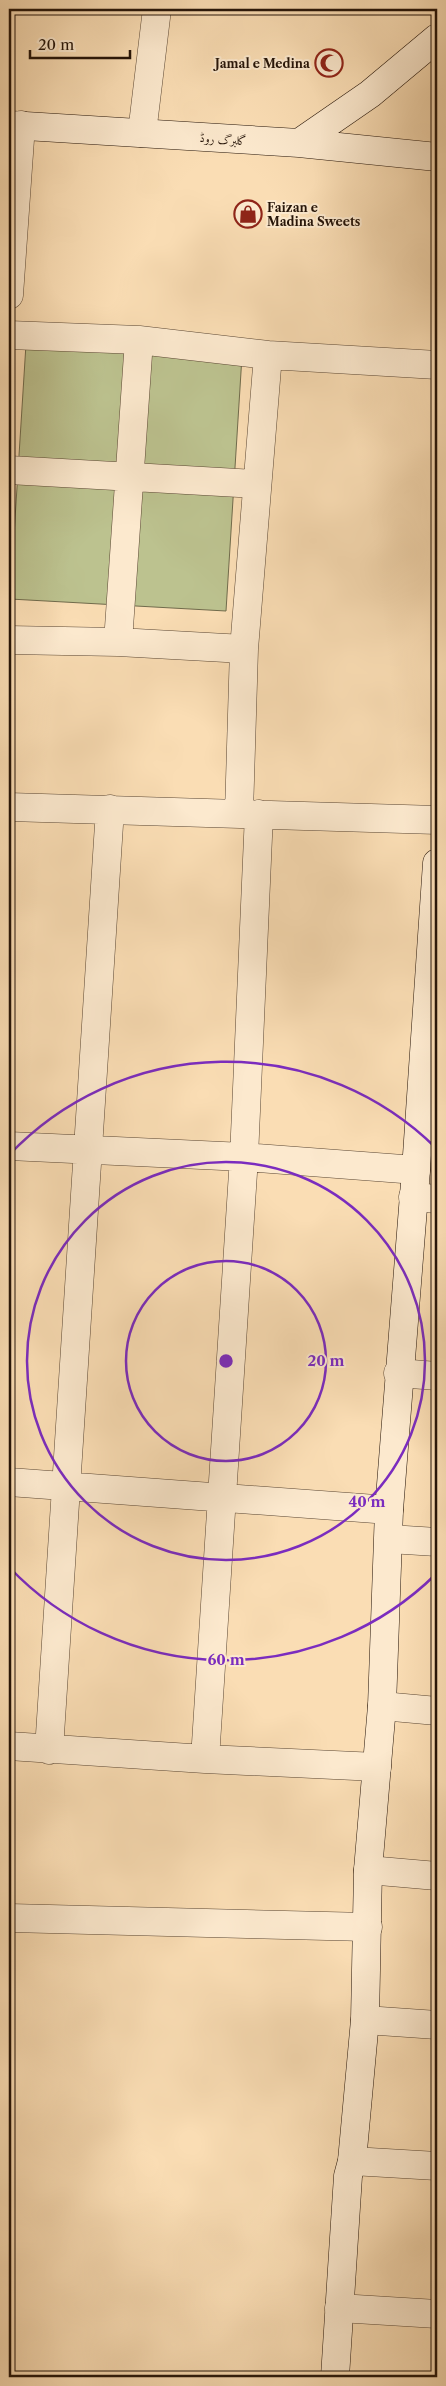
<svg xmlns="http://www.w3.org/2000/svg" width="446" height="2386" font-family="'Libre Caslon Text',Amiri,serif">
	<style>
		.green { fill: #bcc28f; stroke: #706b4c }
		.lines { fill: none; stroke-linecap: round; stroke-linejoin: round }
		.street-casing { stroke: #5a4633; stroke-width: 29 }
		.secondary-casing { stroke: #251408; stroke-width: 29 }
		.street { stroke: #fce9ce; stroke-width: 28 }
		.secondary { stroke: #fce9ce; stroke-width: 28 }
		.ring { fill: none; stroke: #7b2cbf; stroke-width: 2.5 }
		.labels { text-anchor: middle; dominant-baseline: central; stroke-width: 4; stroke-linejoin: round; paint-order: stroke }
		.poi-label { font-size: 12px; font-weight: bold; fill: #251408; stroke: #fce9ce; text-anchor: end }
		.street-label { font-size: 12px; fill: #251408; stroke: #fce9ce }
		.centre { fill: #7b2cbf; stroke: #fce9ce; stroke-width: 2.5 }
		.ring-label { font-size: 15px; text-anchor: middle; font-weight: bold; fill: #7b2cbf; stroke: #fce9ce; stroke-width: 4; stroke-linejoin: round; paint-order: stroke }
	</style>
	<rect width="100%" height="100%" fill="#faddb4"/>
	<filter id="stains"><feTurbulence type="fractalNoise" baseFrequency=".004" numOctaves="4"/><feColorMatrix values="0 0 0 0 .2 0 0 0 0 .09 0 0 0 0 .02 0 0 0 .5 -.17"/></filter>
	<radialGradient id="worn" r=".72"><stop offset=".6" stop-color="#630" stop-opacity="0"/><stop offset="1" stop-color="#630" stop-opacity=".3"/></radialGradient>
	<path class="green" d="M26,344L242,356L226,611L10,599Z"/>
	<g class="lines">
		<g class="street-casing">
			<path id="street" d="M142,133L157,9
				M9,295L21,125
				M9,335L139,340L268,355L437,365
				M9,470L257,484
				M9,640L118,642L244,649
				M118,642L139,340
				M9,807L437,820
				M239,813L244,649L268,355
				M9,1146L244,1157L416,1170
				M413,1197L437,1199
				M398,1373L437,1376
				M9,1482L389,1510
				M389,1539L437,1542
				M382,1706L437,1711
				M9,1746L205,1759L377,1767
				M49,1750L110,809
				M205,1759L244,1157L259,814
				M368,1870L437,1876
				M10,1918L368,1927
				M365,2020L437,2025
				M352,2161L437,2166
				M339,2308L437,2314"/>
		</g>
		<g class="secondary-casing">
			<path id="secondary" d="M9,125L299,143L437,157
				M299,143L370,94L437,38
				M335,2377L348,2176L352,2161L365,2020L368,1870L382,1706L389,1510L416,1170L437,863"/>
		</g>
		<use href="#street" class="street"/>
		<use href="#secondary" class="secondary"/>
	</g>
	<g class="ring">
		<circle cx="226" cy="1361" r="100"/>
		<circle cx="226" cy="1361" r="199"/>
		<path d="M436 1574A299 299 0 0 1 9 1567M9 1155A299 299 0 0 1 436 1148"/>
	</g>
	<defs>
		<g id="mosque-ring" transform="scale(1.4375)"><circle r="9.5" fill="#fce9ce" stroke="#8f2418" stroke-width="1.5"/><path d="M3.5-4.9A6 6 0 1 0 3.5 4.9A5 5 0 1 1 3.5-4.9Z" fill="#8f2418"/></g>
		<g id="shop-ring" transform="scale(1.4375)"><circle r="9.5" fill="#fce9ce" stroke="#8f2418" stroke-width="1.5"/><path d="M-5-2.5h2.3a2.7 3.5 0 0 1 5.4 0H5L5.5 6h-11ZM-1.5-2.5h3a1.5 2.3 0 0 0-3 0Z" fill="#8f2418"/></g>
	</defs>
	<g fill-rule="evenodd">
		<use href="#mosque-ring" x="329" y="63"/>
		<use href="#shop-ring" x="248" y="214"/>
	</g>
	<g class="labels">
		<g class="poi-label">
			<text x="310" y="63">Jamal e Medina</text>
			<text x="267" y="207" text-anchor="start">Faizan e<tspan x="267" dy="14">Madina Sweets</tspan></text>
		</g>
		<g class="street-label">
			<text transform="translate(223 139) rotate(4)">گلبرگ روڈ</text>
		</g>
	</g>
	<circle cx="226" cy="1361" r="8" class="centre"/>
	<g class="ring-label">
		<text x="326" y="1366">20 m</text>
		<text x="367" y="1507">40 m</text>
		<text x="226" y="1665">60 m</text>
	</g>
	<rect width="446" height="2386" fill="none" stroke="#faddb4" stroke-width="30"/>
	<rect x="10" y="10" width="426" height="2366" fill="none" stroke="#251408" stroke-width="2.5"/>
	<rect x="15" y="15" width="416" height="2356" fill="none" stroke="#251408"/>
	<path d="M30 50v8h100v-8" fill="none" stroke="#251408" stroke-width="2.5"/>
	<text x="38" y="50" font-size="15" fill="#251408" stroke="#fce9ce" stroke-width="4" paint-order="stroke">20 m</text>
	<rect width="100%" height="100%" filter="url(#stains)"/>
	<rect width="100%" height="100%" fill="url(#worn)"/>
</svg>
